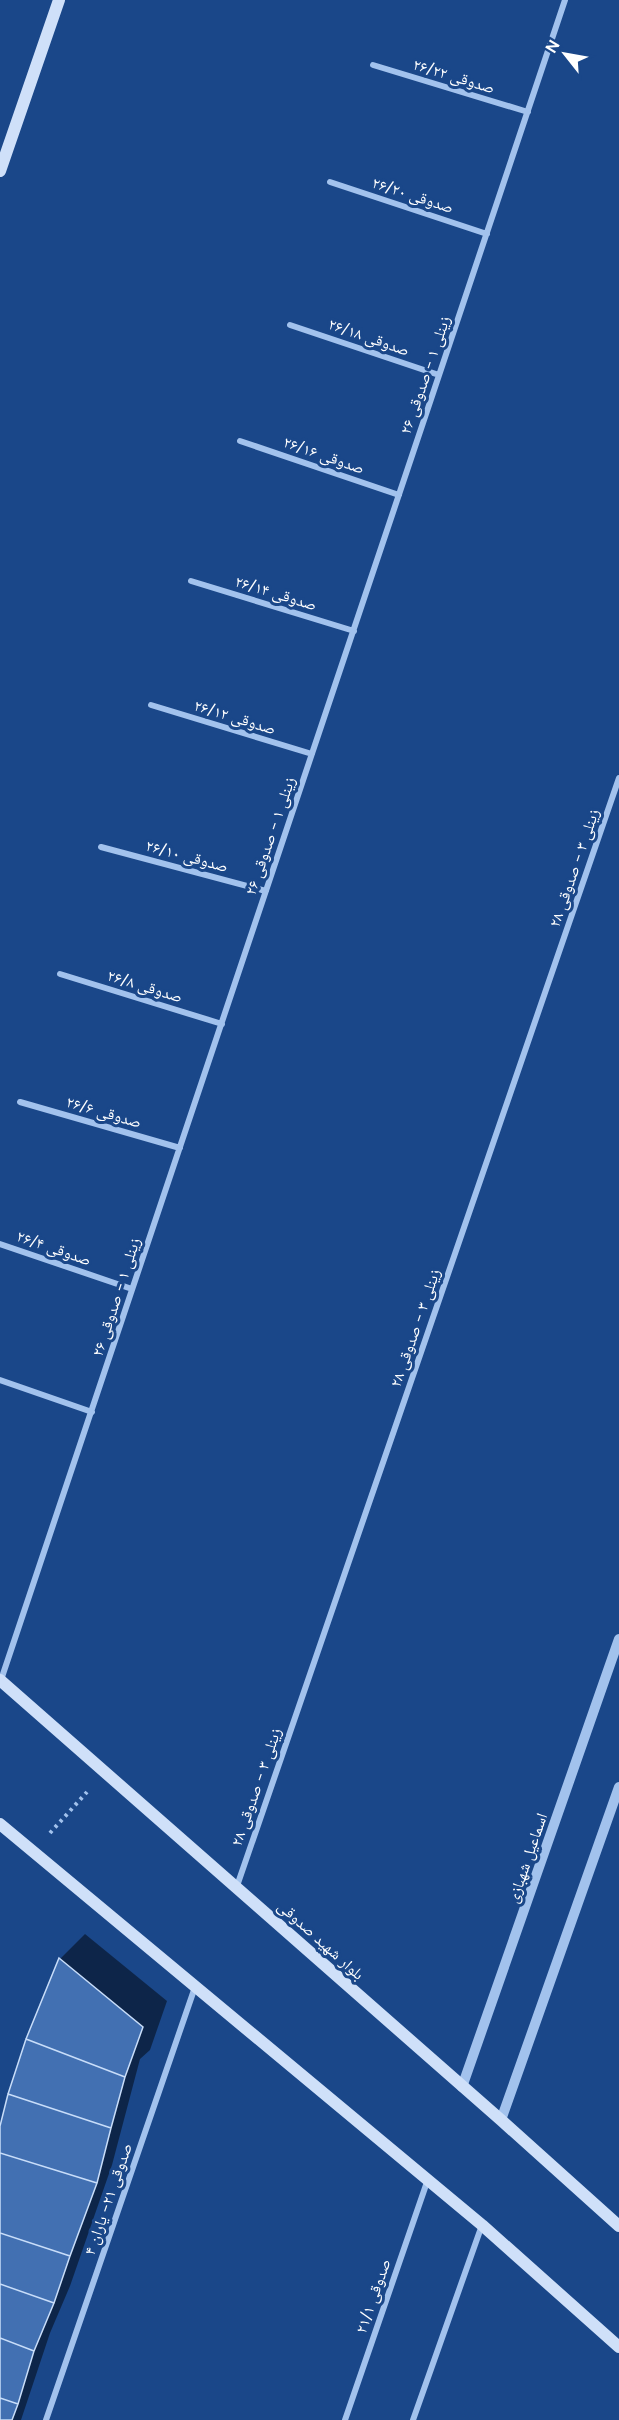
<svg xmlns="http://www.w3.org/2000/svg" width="619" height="2420" font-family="'DM Sans','Noto Naskh Arabic',sans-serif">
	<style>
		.shadow { fill: #0007 }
		.building { fill: #4270b2; stroke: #c8ddf9; stroke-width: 1.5 }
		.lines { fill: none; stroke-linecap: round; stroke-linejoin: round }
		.path { stroke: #a2c2ed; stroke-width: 4; stroke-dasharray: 3 4.5; stroke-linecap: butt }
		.minor { stroke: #a2c2ed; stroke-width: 6 }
		.tertiary { stroke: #a2c2ed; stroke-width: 10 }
		.secondary { stroke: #cfe0f9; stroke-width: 12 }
		.labels { text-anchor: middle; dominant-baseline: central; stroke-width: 6; stroke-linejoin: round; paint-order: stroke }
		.street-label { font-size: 16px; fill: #fff; stroke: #1a4789 }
	</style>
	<rect width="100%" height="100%" fill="#1a4789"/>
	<path class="shadow" d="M85,1934L167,2001L150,2050L140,2059L112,2165L70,2286L50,2333L21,2420H0V2129L60,1959Z"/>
	<path class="building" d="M59,1958L143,2027L125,2077L26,2039Z
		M26,2039L125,2077L111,2128L8,2094Z
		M8,2094L111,2128L97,2183L0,2153V2126Z
		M0,2153L97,2183L70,2256L0,2233Z
		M0,2233L70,2256L54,2303L0,2284Z
		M0,2284L54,2303L34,2351L0,2338Z
		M0,2338L34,2351L18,2404L0,2398Z
		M0,2398L18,2404L12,2420H0Z"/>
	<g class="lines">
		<path class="path" d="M50,1833L87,1792"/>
		<path class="minor" d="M373,65L528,112
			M330,182L487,234
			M290,325L439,375
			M240,441L399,495
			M191,581L354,631
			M151,705L312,754
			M101,847L266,891
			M60,974L222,1024
			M20,1102L180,1148
			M0,1244L132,1289
			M0,1380L92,1412
			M1,1680L565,0
			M237,1886L619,778
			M46,2420L195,1987
			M345,2420L427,2182
			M413,2420L482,2225"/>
		<path class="tertiary" d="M462,2087L619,1639
			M501,2120L619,1787"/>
		<path class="secondary" d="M0,171L59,0
			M0,1680L501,2120L619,2226
			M0,1824L482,2225L619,2347"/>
	</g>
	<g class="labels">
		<g class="street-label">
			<text transform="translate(454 76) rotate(17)">صدوقی ۲۶/۲۲</text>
			<text transform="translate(413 195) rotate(18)">صدوقی ۲۶/۲۰</text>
			<text transform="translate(369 337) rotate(19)">صدوقی ۲۶/۱۸</text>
			<text transform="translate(425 375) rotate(-71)">زینلی ۱ - صدوقی ۲۶</text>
			<text transform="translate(324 455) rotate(19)">صدوقی ۲۶/۱۶</text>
			<text transform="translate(276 593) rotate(17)">صدوقی ۲۶/۱۴</text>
			<text transform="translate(235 717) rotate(17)">صدوقی ۲۶/۱۲</text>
			<text transform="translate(270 836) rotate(-71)">زینلی ۱ - صدوقی ۲۶</text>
			<text transform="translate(187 856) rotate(15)">صدوقی ۲۶/۱۰</text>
			<text transform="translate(574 868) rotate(-71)">زینلی ۳ - صدوقی ۲۸</text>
			<text transform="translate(145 986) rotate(17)">صدوقی ۲۶/۸</text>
			<text transform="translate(104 1112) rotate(16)">صدوقی ۲۶/۶</text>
			<text transform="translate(54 1248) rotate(19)">صدوقی ۲۶/۴</text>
			<text transform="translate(116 1297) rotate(-72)">زینلی ۱ - صدوقی ۲۶</text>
			<text transform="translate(415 1328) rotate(-71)">زینلی ۳ - صدوقی ۲۸</text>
			<text transform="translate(256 1787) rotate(-71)">زینلی ۳ - صدوقی ۲۸</text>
			<text transform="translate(527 1858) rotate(-71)">اسماعیل شهبازی</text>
			<text transform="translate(321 1940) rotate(42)">بلوار شهید صدوقی</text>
			<text transform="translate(108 2199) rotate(-71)">صدوقی ۲۱- یاران ۴</text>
			<text transform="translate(373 2296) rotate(-71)">صدوقی ۲۱/۱</text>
		</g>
	</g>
	<g transform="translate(565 54) rotate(301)" stroke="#1a4789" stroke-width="4.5" paint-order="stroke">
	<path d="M0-4.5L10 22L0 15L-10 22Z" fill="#ffffff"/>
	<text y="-9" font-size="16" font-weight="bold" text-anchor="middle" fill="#ffffff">N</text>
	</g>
</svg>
